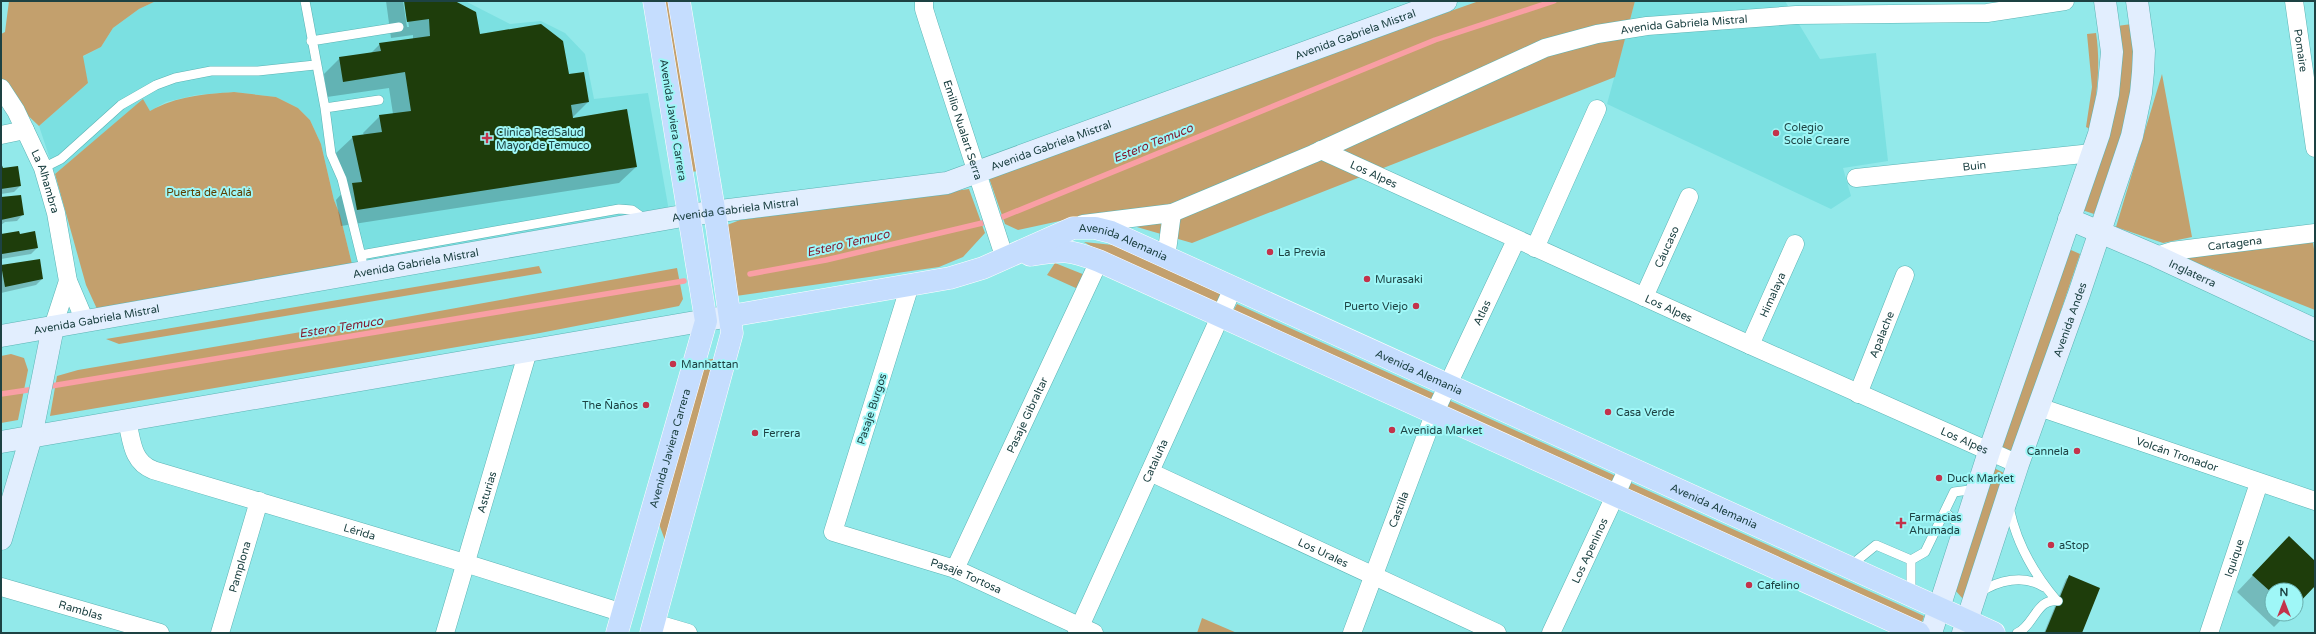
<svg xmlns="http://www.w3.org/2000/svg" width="2316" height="634" font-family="'Varela Round',sans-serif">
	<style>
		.built { fill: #7be0e1 }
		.green { fill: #c3a06d }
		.shadow { fill: #0003 }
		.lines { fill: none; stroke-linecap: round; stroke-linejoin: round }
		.stream { stroke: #f99fa4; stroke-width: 5.5 }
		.building { fill: #1e3d0b }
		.lane-casing { stroke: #5bb3b4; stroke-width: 10 }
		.street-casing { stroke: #5bb3b4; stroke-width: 19 }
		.secondary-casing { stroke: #5bb3b4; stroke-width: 23 }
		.primary-casing { stroke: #fff; stroke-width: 23 }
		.lane { stroke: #fff; stroke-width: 9 }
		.street { stroke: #fff; stroke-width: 18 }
		.secondary { stroke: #e2eefe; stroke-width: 22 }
		.primary { stroke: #c5ddfe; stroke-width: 22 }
		.poi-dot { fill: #c3334b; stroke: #9ff7f7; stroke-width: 1.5 }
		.labels { text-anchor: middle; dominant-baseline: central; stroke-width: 4; stroke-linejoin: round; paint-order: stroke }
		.street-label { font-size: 11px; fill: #1d4243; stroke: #9ff7f7 }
		.poi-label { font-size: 11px; fill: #1d4243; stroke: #9ff7f7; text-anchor: start }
		.park-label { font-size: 11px; fill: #5d3d00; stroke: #9ff7f7 }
		.water-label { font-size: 12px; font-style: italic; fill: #841c2f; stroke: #9ff7f7 }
	</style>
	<rect width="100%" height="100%" fill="#92e9ea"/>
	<path class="built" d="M156,1H465L510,24L541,21L565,33L585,54L594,99L648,93L669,211L352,264L340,215L334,200L321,144L310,120L298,108L276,97L234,92L196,95L166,102L150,111L143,100L55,174L39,126L88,83L82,57L101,47L113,28L139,9Z
		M1635,1H1785L1820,59L1876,53L1888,161L1843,168L1851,196L1831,209L1607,104Z"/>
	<path class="green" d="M9,1H156L139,9L113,28L101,47L83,56L88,83L39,126L21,109L1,80V34L5,32Z
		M663,1H671L698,171L691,172Z
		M1479,1H1635L1615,77L1192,243L1092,214L1018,230L1005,224L988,175Z
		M2132,24L2135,59L2126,123L2094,214L2082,210L2117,26Z
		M2096,33C2101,66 2097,96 2090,129L2086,127L2092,87L2087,34Z
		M2162,74L2192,237L2163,243L2116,227Z
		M234,92L276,97L298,108L310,120L321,144L334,200L340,215L352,264L97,309L86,285L55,174L143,99L150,111C177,96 204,94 234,92Z
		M969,189L985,233L963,257L939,267L736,296L727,225L740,220Z
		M2312,237L2315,255V310L2177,255Z
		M1084,242L1113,245L1221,294L1215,306L1107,256Z
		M2071,250L2080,254L2015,447L2009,454L1997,450L2063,260Z
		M1055,263L1085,275L1078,289L1047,275Z
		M539,266L542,273L119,344L106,339Z
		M677,268L683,299L679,306L540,333L50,416L57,376L78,370L336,326L362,325Z
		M1237,304L1924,616L1921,625L1231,315Z
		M11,354L24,358L28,370L18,420L1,423V356Z
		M718,358L666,543L659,524L706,360Z
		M1994,468L2004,473L1963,599L1955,590Z
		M1202,618L1237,633H1197Z"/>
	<path class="shadow" d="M386,1H403L407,27H409L405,1H452L479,35L568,75L588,102L571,119L636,167L619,183L341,226L336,200L344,191L336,153L353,137L364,135L363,133L380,116L393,114L389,88L327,97L324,74L340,58L371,53L380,44L413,39V35L391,38Z
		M1,168L20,186L14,192L1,194Z
		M1,199L23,214L17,221L5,222L1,225Z
		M18,232L19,235L37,248L31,254L1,259V235Z
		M2,266L42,279L36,285L1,293Z
		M2273,554L2315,562V584L2296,604V590H2272V614H2287L2274,627L2237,592Z
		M2069,577L2080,633H2044L2066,579Z"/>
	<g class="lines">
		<path class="stream" d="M750,274L826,260L995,220L1435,40L1554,1
			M45,387L684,281
			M1,394L35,389"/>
	</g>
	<path class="building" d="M404,1H455L476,12L480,34L541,24L563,41L569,74L584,72L589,102L571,105L573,118L627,109L637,167L357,210L352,183L362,182L352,136L382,132L379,115L411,111L405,72L343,82L339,57L381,51L379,43L430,36L429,19L407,22Z
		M1,163L3,168L18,166L21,186L1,189Z
		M21,195L24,215L1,220V197Z
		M19,231L20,234L35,231L38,248L2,254L1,234Z
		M40,259L43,279L5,287L1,265Z
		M2289,536L2315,561V586L2296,606V590H2272V593L2252,575Z
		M2069,575L2100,588L2082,633H2045Z"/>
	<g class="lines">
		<g class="lane-casing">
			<path id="lane" d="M305,1L325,108L331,154L342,179L362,260
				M311,41L399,27
				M325,108L379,100
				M43,168L61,159L121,105L156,85L175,78L211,71H258L315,65
				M361,255L619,209L632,210L646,220
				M2009,507C2016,542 2033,573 2057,601
				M1945,512L1964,529
				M1911,560L1925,552L1954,492L1977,489
				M1849,567L1876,545L1911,560
				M1979,593C1998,580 2024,574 2044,587
				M1911,595V560
				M2017,633C2034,626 2037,597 2058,601"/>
		</g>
		<g class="street-casing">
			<g id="street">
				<path id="s1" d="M924,1V9L929,25L1005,259"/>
				<path id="s2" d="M2294,1L2315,148"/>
				<path id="s3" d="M1,88L16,111L43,168L56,213L68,281L85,321"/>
				<path d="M1,135L25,130"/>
				<path id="s4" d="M1321,150L1750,345L2018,464"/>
				<path id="s5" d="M1856,178L2092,153"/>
				<path id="s6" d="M1083,224L1172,213L1313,154L1545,48L1597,34L1647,26L1796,15L1987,13L2065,1"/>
				<path d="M1535,248L1597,109"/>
				<path id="s7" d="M2156,256L2172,251L2315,233"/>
				<path d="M1166,258L1172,213"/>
				<path id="s8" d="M910,285L833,532L955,569L1094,633"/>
				<path id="s9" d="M1644,297L1689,197"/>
				<path d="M53,327L68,281"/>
				<path id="s10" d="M1750,345L1795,244"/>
				<path id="s11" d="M1858,394L1905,275"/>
				<path id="s12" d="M2039,407L2315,501"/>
				<path id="s13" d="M127,421C132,441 132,462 153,470L465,563L623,613"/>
				<path id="s14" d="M1150,472L1497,633"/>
				<path id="s15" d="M955,569L1099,261"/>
				<path id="s16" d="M1,587L160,633"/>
				<path d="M654,623L688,633"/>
				<path id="s17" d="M220,633L259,501"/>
				<path id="s18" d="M445,633L528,351"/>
				<path id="s19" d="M1077,633L1233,288"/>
				<path id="s20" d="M1352,633L1435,412L1516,240"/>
				<path id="s21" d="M1551,633L1628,468"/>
				<path id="s22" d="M2209,633L2259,483"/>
			</g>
		</g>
		<g class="secondary-casing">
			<g id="secondary">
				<path id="s23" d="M2069,219L2156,256L2315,330"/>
				<path id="s24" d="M1,336L688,215L947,183L1446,1"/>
				<path d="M1,442L730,316"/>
				<path d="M1,539L31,437L53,327"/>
				<path d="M1931,633L1989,452L2099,134L2108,94L2112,52L2105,1"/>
				<path id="s25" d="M1963,633L2018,464L2079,294L2132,136L2141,93L2143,72L2144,51L2137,1"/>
			</g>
		</g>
		<g class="primary-casing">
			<g id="primary">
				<path d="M1030,255C1063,250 1068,249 1099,261L1919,633"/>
				<path id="s26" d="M730,316L950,278L983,268L1073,228H1095L1111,232L1994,633"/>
				<path id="s27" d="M617,633L706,321L654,1"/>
				<path d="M651,633L732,333L717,227L679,1"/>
			</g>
		</g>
		<use href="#lane" class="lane"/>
		<use href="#street" class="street"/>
		<use href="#secondary" class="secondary"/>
		<use href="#primary" class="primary"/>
	</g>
	<g class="poi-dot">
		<circle cx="1776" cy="133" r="4"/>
		<path d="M485 132h4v4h4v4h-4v4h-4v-4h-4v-4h4z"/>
		<circle cx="1270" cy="252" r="4"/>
		<circle cx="1367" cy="279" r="4"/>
		<circle cx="1416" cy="306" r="4"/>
		<circle cx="673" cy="364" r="4"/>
		<circle cx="646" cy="405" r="4"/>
		<circle cx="1608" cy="412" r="4"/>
		<circle cx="1392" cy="430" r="4"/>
		<circle cx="755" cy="433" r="4"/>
		<circle cx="2077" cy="451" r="4"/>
		<circle cx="1939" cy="478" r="4"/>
		<path d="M1899 517h4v4h4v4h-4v4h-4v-4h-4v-4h4z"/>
		<circle cx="2051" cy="545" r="4"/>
		<circle cx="1749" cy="585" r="4"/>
	</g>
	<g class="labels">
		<g class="street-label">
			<text stroke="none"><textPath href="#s6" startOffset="639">Avenida Gabriela Mistral</textPath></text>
			<text stroke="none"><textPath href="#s24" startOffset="1393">Avenida Gabriela Mistral</textPath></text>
			<text stroke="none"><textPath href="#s2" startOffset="50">Pomaire</textPath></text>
			<text transform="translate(673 120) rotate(81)">Avenida Javiera Carrera</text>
			<text stroke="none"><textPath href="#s1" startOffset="135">Emilio Nualart Serra</textPath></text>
			<text stroke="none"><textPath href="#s24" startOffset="1069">Avenida Gabriela Mistral</textPath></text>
			<text stroke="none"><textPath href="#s5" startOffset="119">Buin</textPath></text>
			<text stroke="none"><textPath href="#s4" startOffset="58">Los Alpes</textPath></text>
			<text stroke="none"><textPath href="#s3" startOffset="104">La Alhambra</textPath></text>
			<text stroke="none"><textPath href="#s24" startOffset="745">Avenida Gabriela Mistral</textPath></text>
			<text stroke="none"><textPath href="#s7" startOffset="80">Cartagena</textPath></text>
			<text stroke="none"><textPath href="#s26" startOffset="409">Avenida Alemania</textPath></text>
			<text stroke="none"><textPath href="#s9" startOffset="55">Cáucaso</textPath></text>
			<text stroke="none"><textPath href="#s24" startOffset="421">Avenida Gabriela Mistral</textPath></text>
			<text stroke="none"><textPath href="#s23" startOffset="135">Inglaterra</textPath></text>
			<text stroke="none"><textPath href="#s10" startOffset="55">Himalaya</textPath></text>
			<text stroke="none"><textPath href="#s4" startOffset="382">Los Alpes</textPath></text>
			<text stroke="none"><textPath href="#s20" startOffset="346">Atlas</textPath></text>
			<text stroke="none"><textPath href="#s24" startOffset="97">Avenida Gabriela Mistral</textPath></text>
			<text stroke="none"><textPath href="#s25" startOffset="331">Avenida Andes</textPath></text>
			<text stroke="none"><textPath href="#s11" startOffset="64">Apalache</textPath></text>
			<text stroke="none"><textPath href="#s26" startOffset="733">Avenida Alemania</textPath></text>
			<text transform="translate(872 409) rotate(-72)">Pasaje Burgos</text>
			<text stroke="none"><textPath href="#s15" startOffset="170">Pasaje Gibraltar</textPath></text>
			<text stroke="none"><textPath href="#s4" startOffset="706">Los Alpes</textPath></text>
			<text stroke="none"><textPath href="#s27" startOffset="192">Avenida Javiera Carrera</textPath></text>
			<text stroke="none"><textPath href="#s12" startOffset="146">Volcán Tronador</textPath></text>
			<text stroke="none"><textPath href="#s19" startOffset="189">Cataluña</textPath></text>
			<text stroke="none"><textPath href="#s18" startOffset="147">Asturias</textPath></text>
			<text stroke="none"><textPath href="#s26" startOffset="1057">Avenida Alemania</textPath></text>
			<text stroke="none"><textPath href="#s20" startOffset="132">Castilla</textPath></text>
			<text stroke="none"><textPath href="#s13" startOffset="274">Lérida</textPath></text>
			<text stroke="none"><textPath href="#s21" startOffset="91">Los Apeninos</textPath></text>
			<text stroke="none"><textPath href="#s14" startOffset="191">Los Urales</textPath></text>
			<text stroke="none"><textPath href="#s22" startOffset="79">Iquique</textPath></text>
			<text stroke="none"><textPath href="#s17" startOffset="69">Pamplona</textPath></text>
			<text stroke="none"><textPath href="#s8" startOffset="399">Pasaje Tortosa</textPath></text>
			<text stroke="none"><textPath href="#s16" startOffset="83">Ramblas</textPath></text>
		</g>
		<g class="poi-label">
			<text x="1784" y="127">Colegio<tspan x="1784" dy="13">Scole Creare</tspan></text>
			<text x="496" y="132">Clínica RedSalud<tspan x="496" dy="13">Mayor de Temuco</tspan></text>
			<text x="1278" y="252">La Previa</text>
			<text x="1375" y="279">Murasaki</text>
			<text x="1408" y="306" text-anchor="end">Puerto Viejo</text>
			<text x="681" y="364">Manhattan</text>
			<text x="638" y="405" text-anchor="end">The Ñaños</text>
			<text x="1616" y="412">Casa Verde</text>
			<text x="1400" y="430">Avenida Market</text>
			<text x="763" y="433">Ferrera</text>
			<text x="2069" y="451" text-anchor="end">Cannela</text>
			<text x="1947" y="478">Duck Market</text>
			<text x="1909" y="517">Farmacias<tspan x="1909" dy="13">Ahumada</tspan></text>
			<text x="2059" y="545">aStop</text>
			<text x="1757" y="585">Cafelino</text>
		</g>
		<g class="park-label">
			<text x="209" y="192">Puerta de Alcalá</text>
		</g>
		<g class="water-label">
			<text transform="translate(1153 143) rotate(-22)">Estero Temuco</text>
			<text transform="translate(848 243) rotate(-13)">Estero Temuco</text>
			<text transform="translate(341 327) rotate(-9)">Estero Temuco</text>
		</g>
	</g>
	<rect width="2316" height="634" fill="none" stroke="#1d4243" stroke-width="4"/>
	<g transform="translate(2284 602)"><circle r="19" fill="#9ff7f7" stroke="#6bafaf"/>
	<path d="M0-3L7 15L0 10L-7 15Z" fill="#c3334b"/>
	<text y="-6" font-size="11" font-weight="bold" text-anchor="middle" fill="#1d4243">N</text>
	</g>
</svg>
